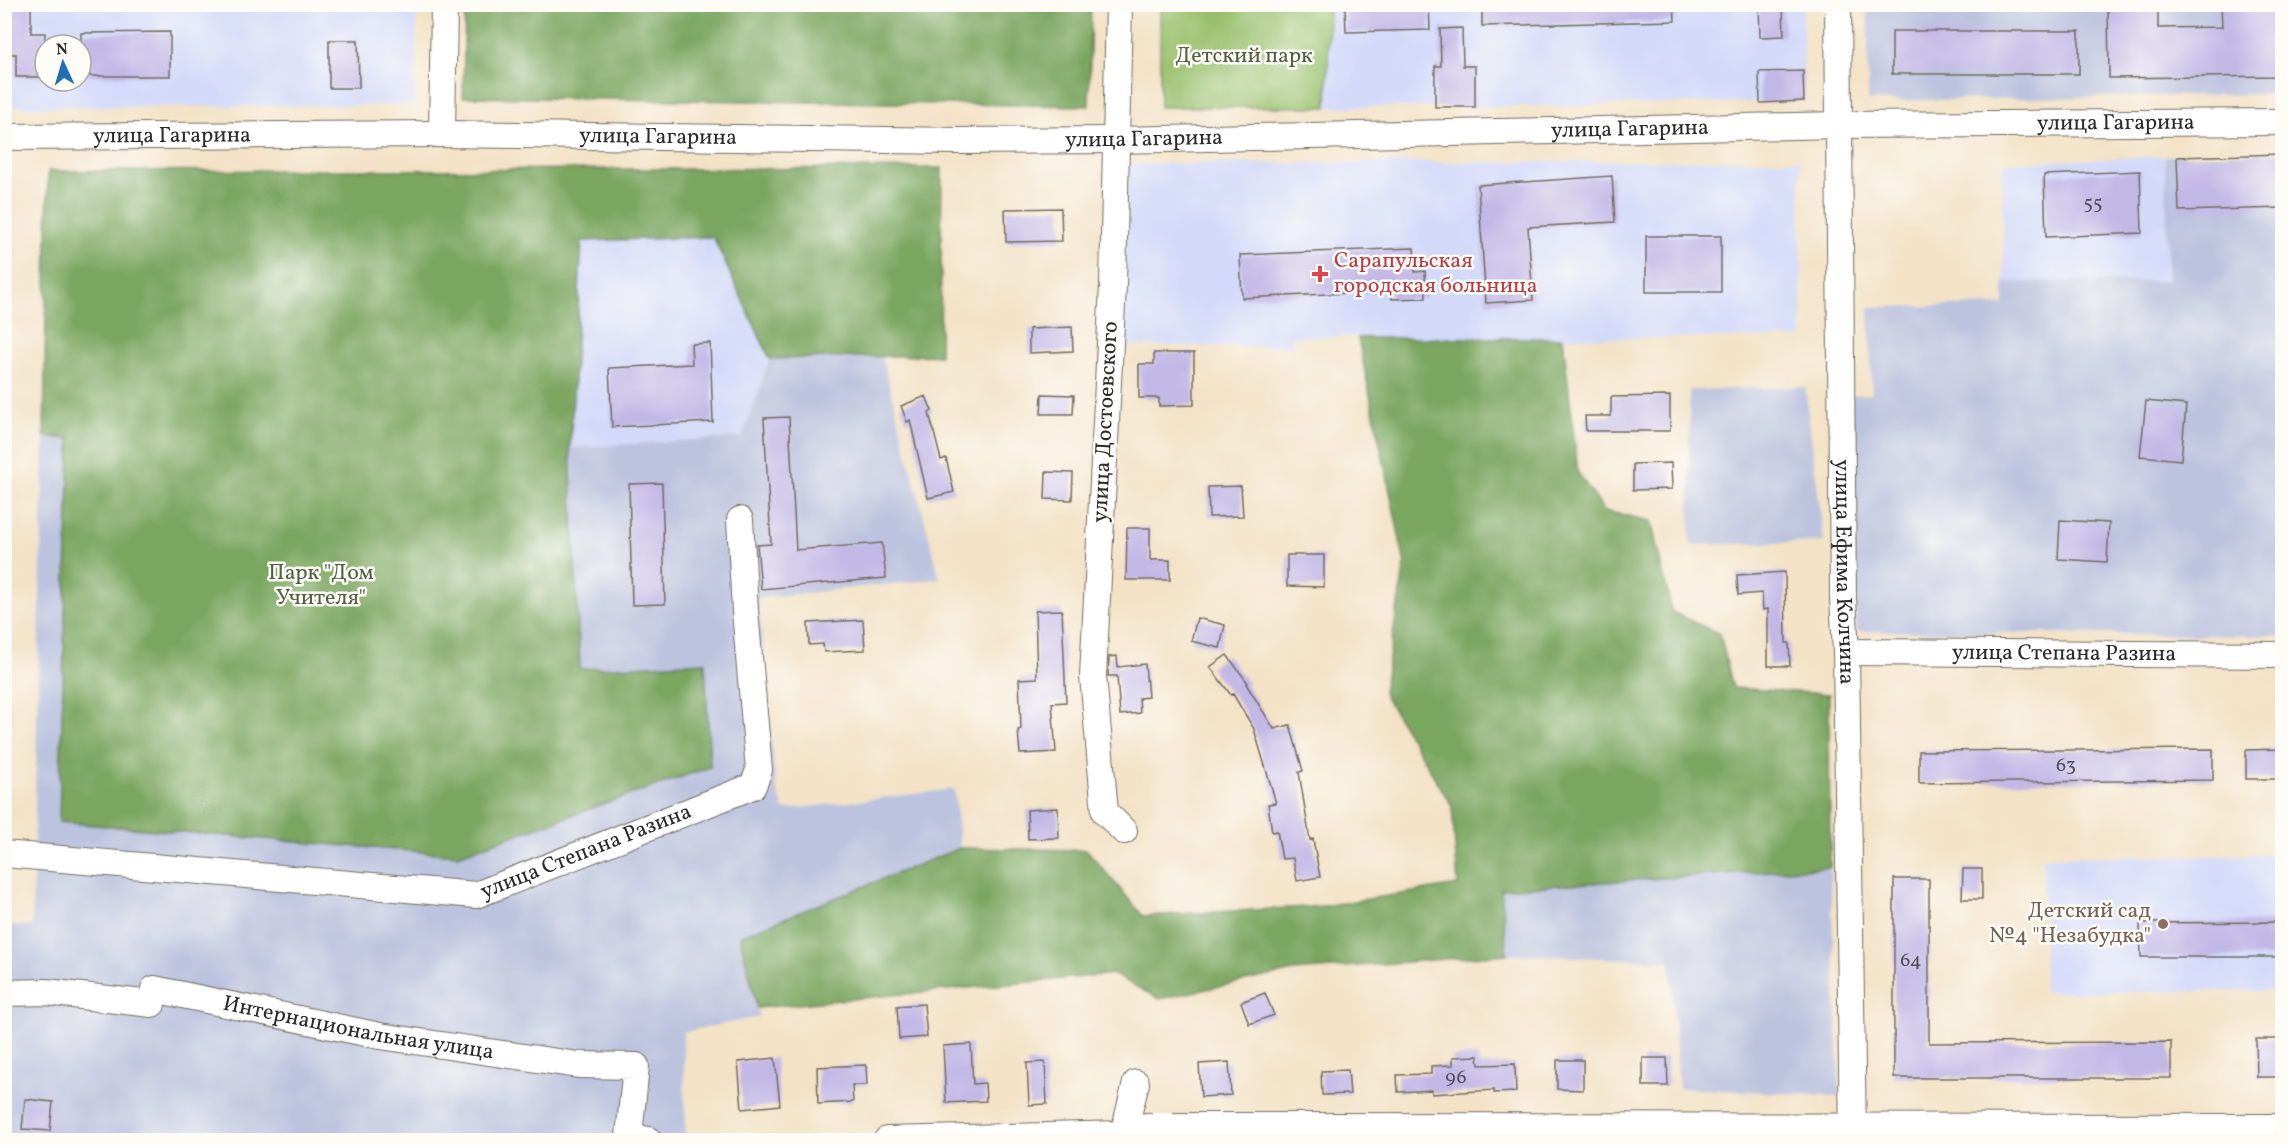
<svg xmlns="http://www.w3.org/2000/svg" width="2287" height="1145" font-family="Vollkorn,serif">
	<style>
		.built { fill: #d2d9f9; fill-rule: evenodd }
		.industrial { fill: #bcc3de }
		.green { fill: #98c06c; stroke: #62764c; stroke-width: 1.5 }
		.forest { fill: #7aa660; stroke: #526846; stroke-width: 1.5 }
		.building { fill: #c2b8e6 }
		.lines { fill: none; stroke-linecap: round; stroke-linejoin: round }
		.minor-casing { stroke: #716b61; stroke-width: 28 }
		.minor { stroke: #fff; stroke-width: 26 }
		.health-dot { fill: #e0444e; stroke: #fdfcf7; stroke-width: 2 }
		.education-dot { fill: #8d6e63; stroke: #fdfcf7; stroke-width: 2 }
		.labels { text-anchor: middle; dominant-baseline: central; stroke-width: 5; stroke-linejoin: round; paint-order: stroke }
		.number-label { font-size: 20px; fill: #514e5a }
		.park-label { font-size: 22px; fill: #515f42; stroke: #fdfcf7 }
		.street-label { font-size: 22px; fill: #2b2b2b; stroke: #fdfcf7 }
		.health-label { font-size: 22px; fill: #be3a42; stroke: #fdfcf7; text-anchor: start }
		.education-label { font-size: 22px; fill: #785e54; stroke: #fdfcf7; text-anchor: end }
	</style>
	<rect width="100%" height="100%" fill="#fdfcf7"/>
	<filter id="ink" filterUnits="userSpaceOnUse"><feTurbulence type="fractalNoise" baseFrequency=".0167" numOctaves="2"/><feDisplacementMap in="SourceGraphic" scale="12" xChannelSelector="R" yChannelSelector="G"/><feConvolveMatrix kernelMatrix="1 2 1 2 8 2 1 2 1" color-interpolation-filters="sRGB"/></filter>
	<filter id="wash" filterUnits="userSpaceOnUse"><feTurbulence type="fractalNoise" baseFrequency=".008" numOctaves="4" result="noise"/><feDisplacementMap in="SourceGraphic" scale="24" xChannelSelector="R" yChannelSelector="G"/><feGaussianBlur stdDeviation="1.35" result="paint"/><feColorMatrix in="noise" values="0 0 0 0 0 0 0 0 0 0 0 0 0 0 0 0 0 1.4 0 .05"/><feComposite in="paint" operator="in"/></filter>
	<g filter="url(#wash)">
		<rect width="100%" height="100%" fill="#f3e2c6"/>
		<path class="built" d="M4,5H417L414,105L5,107ZM45,45H81V81H45Z
			M1329,5H1803L1804,101L1475,107H1327Z
			M2165,156L2169,281L2004,282L2002,163Z
			M1800,160L1802,338L1293,337V346H1122L1119,164Z
			M714,237L770,359L742,437L570,448L582,241Z
			M2282,855V991L2044,992L2043,857Z"/>
		<path class="industrial" d="M1868,5H2282V94L1868,101Z
			M2282,152V636L1857,631L1849,395L1872,394L1869,307L2004,305V282L2168,281L2165,156Z
			M882,357L940,579L758,598L776,786L784,810L954,789L960,848L740,936L759,1017L683,1032L686,1140H5L4,925L32,926L44,436L70,438L59,821L704,662L580,669L570,448L742,437L770,359Z
			M1805,387L1824,542L1690,545L1689,390Z
			M1830,867L1840,1096L1679,1088L1670,961L1507,954L1500,889Z"/>
		<path class="green" d="M1160,5H1329L1327,107H1160Z"/>
		<path class="forest" d="M465,5H1091L1089,106L463,97Z
			M942,168L940,355L770,359L713,237L582,241L570,448L580,669L705,662L710,767L458,855L59,822L70,439L44,436L48,171Z
			M1358,338H1563L1578,473L1604,511L1651,521L1672,612L1720,634L1733,688L1829,694L1830,867L1501,889L1507,954L1294,971L1159,999L1113,974L757,1008L740,936L960,848L1087,850L1143,916L1323,906L1458,885L1452,806L1383,693L1405,564Z"/>
		<g id="blocks">
			<path class="building" d="M4,4H31V33H45V77H16V54H4Z
				M1353,4H1429L1430,30L1346,32L1345,5Z
				M1482,4H1674L1675,21L1482,26Z
				M1759,4H1783L1784,36L1760,37Z
				M2108,4H2158V28L2222,27L2221,4H2281L2283,76L2109,78Z
				M1462,28L1463,66H1475V107H1435V66H1441L1440,29Z
				M1892,31H2079V74H1892Z
				M170,32V76H81V33Z
				M329,40H358L359,88H329Z
				M1803,71L1804,101L1760,103L1759,72Z
				M2283,154V208L2179,211L2177,157Z
				M2140,171L2142,233L2046,237L2044,175Z
				M1612,176L1615,222L1528,227L1533,300L1486,303L1478,185Z
				M1061,208L1062,241L1006,242L1005,209Z
				M1646,236H1721V292H1646Z
				M1414,248L1415,272L1425,271L1426,298L1392,299L1391,291L1242,298L1240,255Z
				M1072,327L1073,351L1029,353V329Z
				M710,343L713,422L612,427L609,368L692,364L691,344Z
				M1154,353H1194V405L1159,406V398H1139V364H1154Z
				M1042,394L1074,395L1073,414H1041Z
				M926,396L932,411L929,413L941,460L946,458L954,492L928,498L910,420L907,422L901,406Z
				M1670,396V431H1586L1585,416H1611V397Z
				M2146,401L2186,405L2181,460L2140,456Z
				M789,417L796,550L882,543L886,578L761,589L757,545L771,544L764,418Z
				M1671,463L1672,489L1633,490V464Z
				M1046,472L1073,473L1072,500L1045,499Z
				M662,483L665,604L632,605L629,484Z
				M1241,486L1243,516L1209,517L1208,487Z
				M2060,520L2109,523L2107,562L2058,559Z
				M1127,528H1150V560H1170V580H1126Z
				M1287,555H1324V587L1287,586Z
				M1785,572L1786,643H1789L1790,666H1768V609L1763,610L1762,593L1738,595L1737,575Z
				M1062,610L1066,702L1052,703L1056,752L1020,754L1018,730L1021,729L1019,679L1037,678L1035,611Z
				M1197,618L1225,625L1220,648L1191,641Z
				M863,620L865,650L824,652L823,644L809,645L808,623Z
				M1227,655L1248,683L1246,684L1274,729L1290,725L1303,771L1299,772L1310,840L1313,839L1320,877L1297,881L1293,858L1282,859L1277,831L1272,832L1268,804L1276,803L1254,729L1233,694L1231,695L1210,667Z
				M1117,656L1118,667L1145,664L1148,697L1139,698L1140,713L1120,715L1117,676H1108L1109,657Z
				M2213,749V780L1919,783V751Z
				M2283,749V779H2246V750Z
				M1058,808L1059,838L1028,839L1027,810Z
				M1963,869H1982V899H1962Z
				M1894,879H1929V1043L2171,1042V1078H1894Z
				M2283,922V957H2141L2140,923Z
				M1265,993L1274,1015L1249,1024L1241,1002Z
				M924,1004L927,1037L899,1039L897,1006Z
				M2256,1039H2283V1077H2257Z
				M971,1044L973,1084L985,1083L986,1101L946,1103L943,1046Z
				M1478,1056L1479,1065L1515,1064L1516,1092L1494,1093V1090L1432,1094V1090L1398,1092L1397,1075L1431,1074V1066L1453,1065V1057Z
				M775,1058L780,1105L742,1109L738,1062Z
				M1643,1058H1667L1668,1086H1643Z
				M1557,1060H1583V1090L1557,1089Z
				M1045,1062L1047,1104L1029,1105L1027,1063Z
				M1229,1062L1231,1095L1201,1097L1199,1064Z
				M866,1065L867,1085H852L853,1102L818,1104L817,1067Z
				M1348,1070L1350,1094L1322,1095L1321,1071Z
				M25,1099L53,1102L50,1131L22,1129Z"/>
		</g>
	</g>
	<g filter="url(#ink)">
		<use href="#blocks" fill-opacity="0" stroke="#716b61" stroke-width="1.5"/>
		<g class="lines">
			<g class="minor-casing">
				<g id="minor">
					<path d="M1119,4L1113,285L1093,676L1105,812L1124,831"/>
					<path id="s1" d="M1838,4L1843,598L1846,652L1853,1140"/>
					<path d="M442,134L444,4"/>
					<path id="s2" d="M4,137L442,134L960,141L1116,140L1839,125L2282,122"/>
					<path id="s3" d="M1846,652L2282,655"/>
					<path id="s4" d="M4,854L476,895L753,786L759,770L745,611L740,520"/>
					<path id="s5" d="M4,993L46,992L152,1004L154,989L380,1036L578,1065L636,1066L629,1136L648,1140"/>
					<path d="M887,1140L1122,1134L1146,1126L2282,1127"/>
					<path d="M1122,1140L1136,1083"/>
				</g>
			</g>
			<use href="#minor" class="minor"/>
		</g>
	</g>
	<path class="health-dot" d="M1317 265h6v6h6v6h-6v6h-6v-6h-6v-6h6z"/>
	<circle class="education-dot" cx="2163" cy="924" r="6"/>
	<g class="labels">
		<g class="number-label">
			<text x="2093" y="204">55</text>
			<text x="2066" y="766">63</text>
			<text x="1911" y="961">64</text>
			<text x="1456" y="1078">96</text>
		</g>
		<g class="park-label">
			<text x="1244" y="56">Детский парк</text>
			<text x="321" y="573">Парк "Дом<tspan x="321" dy="25">Учителя"</tspan></text>
		</g>
		<g class="street-label">
			<text stroke="none"><textPath href="#s2" startOffset="2112">улица Гагарина</textPath></text>
			<text stroke="none"><textPath href="#s2" startOffset="1626">улица Гагарина</textPath></text>
			<text stroke="none"><textPath href="#s2" startOffset="168">улица Гагарина</textPath></text>
			<text stroke="none"><textPath href="#s2" startOffset="654">улица Гагарина</textPath></text>
			<text stroke="none"><textPath href="#s2" startOffset="1140">улица Гагарина</textPath></text>
			<text transform="translate(1106 422) rotate(-87)">улица Достоевского</text>
			<text stroke="none"><textPath href="#s1" startOffset="568">улица Ефима Колчина</textPath></text>
			<text stroke="none"><textPath href="#s3" startOffset="218">улица Степана Разина</textPath></text>
			<text stroke="none"><textPath href="#s4" startOffset="592">улица Степана Разина</textPath></text>
			<text stroke="none"><textPath href="#s5" startOffset="372">Интернациональная улица</textPath></text>
		</g>
		<g class="health-label">
			<text x="1334" y="261">Сарапульская<tspan x="1334" dy="25">городская больница</tspan></text>
		</g>
		<g class="education-label">
			<text x="2151" y="911">Детский сад<tspan x="2151" dy="25">№4 "Незабудка"</tspan></text>
		</g>
	</g>
	<rect width="2287" height="1145" fill="none" stroke="#fdfcf7" stroke-width="24"/>
	<g transform="translate(63 63) rotate(356)"><circle r="28" fill="#fdfcf7" stroke="#a9a8a5" stroke-width="1.5"/>
	<path d="M0-4.5L10 22L0 15L-10 22Z" fill="#1f6fb2"/>
	<text y="-9" font-size="16" font-weight="bold" text-anchor="middle" fill="#2b2b2b">N</text>
	</g>
</svg>
